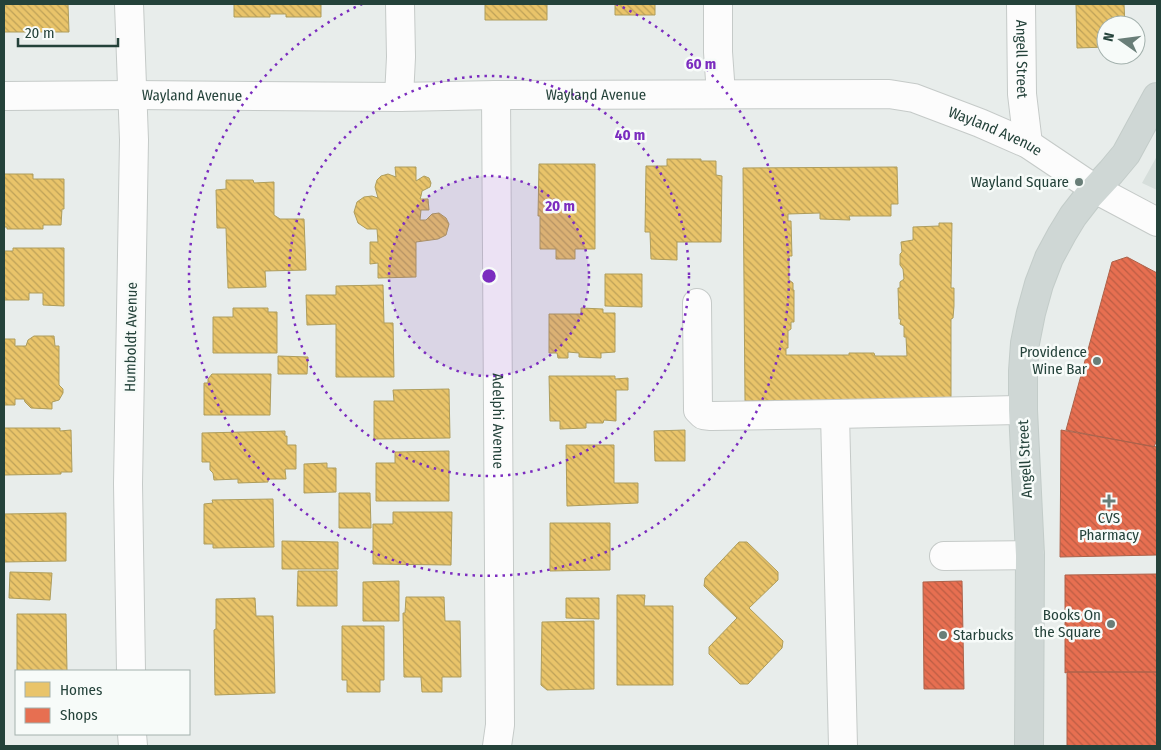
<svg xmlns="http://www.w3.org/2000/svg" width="1161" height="750" font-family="'Fira Sans Condensed',sans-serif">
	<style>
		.built { fill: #d6dedb }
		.homes { fill: url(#homes-back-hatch); stroke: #ae9d5c }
		.shops { fill: url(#shops-back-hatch); stroke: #ac624a }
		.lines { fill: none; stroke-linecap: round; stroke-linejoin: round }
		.minor-casing { stroke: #c5cac8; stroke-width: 30 }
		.major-casing { stroke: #c3ccc9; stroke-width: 30 }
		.minor { stroke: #fcfcfc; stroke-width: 28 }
		.major { stroke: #cfd7d5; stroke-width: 28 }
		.ring { fill: none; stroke: #7b2cbf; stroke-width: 2.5; stroke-dasharray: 2.5 5 }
		.poi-dot { fill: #697e78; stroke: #f7fbf9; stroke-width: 2 }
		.labels { text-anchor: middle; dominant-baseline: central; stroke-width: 5; stroke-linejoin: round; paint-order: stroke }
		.street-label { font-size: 15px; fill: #24423a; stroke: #f7fbf9 }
		.poi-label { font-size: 15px; fill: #24423a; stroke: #f7fbf9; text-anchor: end }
		.centre { fill: #7b2cbf; stroke: #f7fbf9; stroke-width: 2.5 }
		.ring-label { font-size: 15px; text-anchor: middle; font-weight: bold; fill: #7b2cbf; stroke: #f7fbf9; stroke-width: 5; stroke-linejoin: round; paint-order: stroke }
	</style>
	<defs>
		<pattern id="homes-back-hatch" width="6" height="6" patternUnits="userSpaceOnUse" patternTransform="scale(1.25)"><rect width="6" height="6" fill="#e9c46a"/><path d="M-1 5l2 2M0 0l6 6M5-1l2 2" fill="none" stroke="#bda158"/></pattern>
		<pattern id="shops-back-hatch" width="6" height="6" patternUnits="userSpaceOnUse" patternTransform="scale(1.25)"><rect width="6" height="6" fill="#e76f51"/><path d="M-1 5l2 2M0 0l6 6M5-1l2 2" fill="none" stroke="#bb5d44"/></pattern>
	</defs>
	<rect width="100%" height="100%" fill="#e8edeb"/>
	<path class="built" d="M1157,156V190L1142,183Z"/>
	<path class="homes" d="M4,4H68L69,32H4Z
		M234,4H321V17H286V14H270V17H234Z
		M485,4H547V20H485Z
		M615,4H655V15H615Z
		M1076,4H1124L1125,25H1106V47L1077,48Z
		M667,159H701V161H716V175L722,176L721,242H677V260L651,259L650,232H645L646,166H667Z
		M539,164H595V249H575V259H556V249H540V216H538Z
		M395,167H416V181L424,176L429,178L431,183L430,187L422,191L421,196L420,199H428L429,210H421L420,220H426L432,214L439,213L446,218L449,224L446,235L438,239L416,242V277L378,278V263L370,264V242H378L377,229H367L358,223L354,212L357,202L364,197L372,196L378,198L375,187L377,180L381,176L388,174L396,177Z
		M897,167L898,204H891V216H849L850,220L820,219V213L788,214V221H791L792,256H789V280L793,283V290H794V322H791V329L788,331V348H786V355H849V353H874L875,356H907L906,337H904V326L900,324L901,319H899L898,288H900V282L904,279L903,269L900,265V254L902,252L901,242L913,240V227L939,226V223H952L951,288H954V306L953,318L951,319V400L745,401L743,168Z
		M4,174H33V179H64V209H62L61,225H43V229H7V227H4Z
		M226,180H253L254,183L274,182V215L280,219H304L306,270L265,271L266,287L228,288L226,228H217L216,190L226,189Z
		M13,248H64V306L43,305V293H29V300H4V251H13Z
		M605,274H642V307L605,306Z
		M383,285L384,323H393L394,377H336V324L307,325L306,295H336V286Z
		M233,308H268V312H277V353H213V317H233Z
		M581,308L603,309V313H615V352L601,353V358L579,357V353L568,352V358H558L557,353H549V314H581Z
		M34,336H54L55,346H59V385L63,389V393L59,400L52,402V409L31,408L25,402L24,399H15V405H4V339H15V346H26L28,340Z
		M278,356L308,357L307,374H278Z
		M212,374H271L270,415H204V383H208V379Z
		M549,376H615V379L628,378V390H616V421L604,420L603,423H586V428L560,429V421H550Z
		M449,389L450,438L374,439V401H394L393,390Z
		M4,428H60V431L71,430L72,472H61V474L4,475Z
		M685,430V461H655L654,431Z
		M285,431V436H287V445H296V469H285L286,479H268V482L238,483V479L214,480L213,473L210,470V462H202V433Z
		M566,445H614V483H638V503L567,506Z
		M449,451V501H376V463H395V452Z
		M327,463V468H336V492L304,493V464Z
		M339,493H370L371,528H339Z
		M273,499L274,547L213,548V544H204V504L213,503L212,500Z
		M393,512H452L451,565L373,564V524H393Z
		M66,513V561L4,562V514Z
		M550,523H610V570L550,571Z
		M282,541L338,542V569H282Z
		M739,542H747L778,572V580L749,608L783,641L782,648L748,684H740L709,654V647L737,618L704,586L705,578Z
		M298,571H337V606H297Z
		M10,572L52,573L50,600L9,598Z
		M399,581V621H363V582Z
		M617,595H645L644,606H673V685H617Z
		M406,597H444L445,621H460L461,677H442V692H422L421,677H404L403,613H405Z
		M255,598L256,616H273L275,693L215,695L214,630L216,629V599Z
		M566,598H599V619L566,618Z
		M17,614H66L67,671H17Z
		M594,621V689L547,690L541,685L542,622Z
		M342,626H384V680H380V692H347V680H342Z"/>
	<path class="shops" d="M1127,257L1157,273V440L1154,447L1066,430L1112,262Z
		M1061,430L1157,447V555L1060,557Z
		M1157,574V672H1067L1065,673V575Z
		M962,581L964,689H924L923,582Z
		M1067,672H1157V746H1067Z"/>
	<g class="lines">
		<g class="minor-casing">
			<g id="minor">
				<path d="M129,4L134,140L128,484L131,671"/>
				<path d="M718,4V52L721,94"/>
				<path id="s1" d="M1021,4L1022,94L1028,144"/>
				<path id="s2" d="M496,95L500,725L497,746"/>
				<path id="s3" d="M4,96L132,95L399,97L496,95L889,94L914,98L980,123L1028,144L1095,189L1157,222"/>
				<path d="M399,97L401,57L400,4"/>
				<path d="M697,303L698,410L703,415L711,416L835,414"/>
				<path d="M944,556L1030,555"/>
				<path d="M132,734L133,746"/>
				<path d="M843,746L835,414L1023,410"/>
			</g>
		</g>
		<g class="major-casing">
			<path id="major" d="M1029,746L1030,555L1023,410V371L1025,343L1031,313L1039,284L1049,258L1062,234L1073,216L1087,198L1111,172L1126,154L1157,97"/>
		</g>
		<use href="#minor" class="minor"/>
		<use href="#major" class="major"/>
	</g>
	<circle cx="489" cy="276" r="100" fill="#7b2cbf" fill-opacity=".12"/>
	<g class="ring">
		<circle cx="489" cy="276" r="100"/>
		<circle cx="489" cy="276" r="200"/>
		<path d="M616 4A300 300 0 1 1 362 4"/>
	</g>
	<g class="poi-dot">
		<circle cx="1079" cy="182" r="5"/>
		<circle cx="1097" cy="361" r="5"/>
		<path d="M1106.5 493.5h5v5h5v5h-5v5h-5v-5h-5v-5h5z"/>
		<circle cx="1111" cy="624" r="5"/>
		<circle cx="943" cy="635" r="5"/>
	</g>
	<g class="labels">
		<g class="street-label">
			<text stroke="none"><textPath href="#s1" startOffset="55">Angell Street</textPath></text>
			<text stroke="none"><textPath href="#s3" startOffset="592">Wayland Avenue</textPath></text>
			<text stroke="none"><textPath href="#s3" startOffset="188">Wayland Avenue</textPath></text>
			<text stroke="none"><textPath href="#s3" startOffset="998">Wayland Avenue</textPath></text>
			<text transform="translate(131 337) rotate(-89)">Humboldt Avenue</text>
			<text stroke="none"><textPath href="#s2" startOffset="326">Adelphi Avenue</textPath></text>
			<text transform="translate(1025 459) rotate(-93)">Angell Street</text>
		</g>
		<g class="poi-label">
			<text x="1069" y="182">Wayland Square</text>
			<text x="1087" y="352">Providence<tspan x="1087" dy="17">Wine Bar</tspan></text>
			<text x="1109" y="518" text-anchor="middle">CVS<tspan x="1109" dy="17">Pharmacy</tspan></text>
			<text x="1101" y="615">Books On<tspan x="1101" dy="17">the Square</tspan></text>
			<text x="953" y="635" text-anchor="start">Starbucks</text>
		</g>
	</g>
	<circle cx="489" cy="276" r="8" class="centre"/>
	<g class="ring-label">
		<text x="701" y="69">60 m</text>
		<text x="630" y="140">40 m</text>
		<text x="560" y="211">20 m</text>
	</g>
	<rect width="1161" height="750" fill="none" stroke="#24423a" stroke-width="10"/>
	<rect x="15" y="670" width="175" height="65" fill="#f7fbf9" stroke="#a3b1ad"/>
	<rect x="25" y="682" width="25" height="15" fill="#e9c46a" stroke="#a3b1ad"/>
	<text x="60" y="695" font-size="15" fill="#24423a">Homes</text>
	<rect x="25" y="708" width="25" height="15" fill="#e76f51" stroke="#a3b1ad"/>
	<text x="60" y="720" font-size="15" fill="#24423a">Shops</text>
	<g transform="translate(1121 40) rotate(284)"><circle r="24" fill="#f7fbf9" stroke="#a3b1ad"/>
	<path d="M0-4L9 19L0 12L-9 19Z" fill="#697e78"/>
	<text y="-8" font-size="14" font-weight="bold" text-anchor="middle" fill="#24423a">N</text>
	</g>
	<path d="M18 38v8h100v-8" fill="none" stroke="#24423a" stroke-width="2.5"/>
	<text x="25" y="38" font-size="15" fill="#24423a" stroke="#f7fbf9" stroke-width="4" paint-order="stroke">20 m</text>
</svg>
